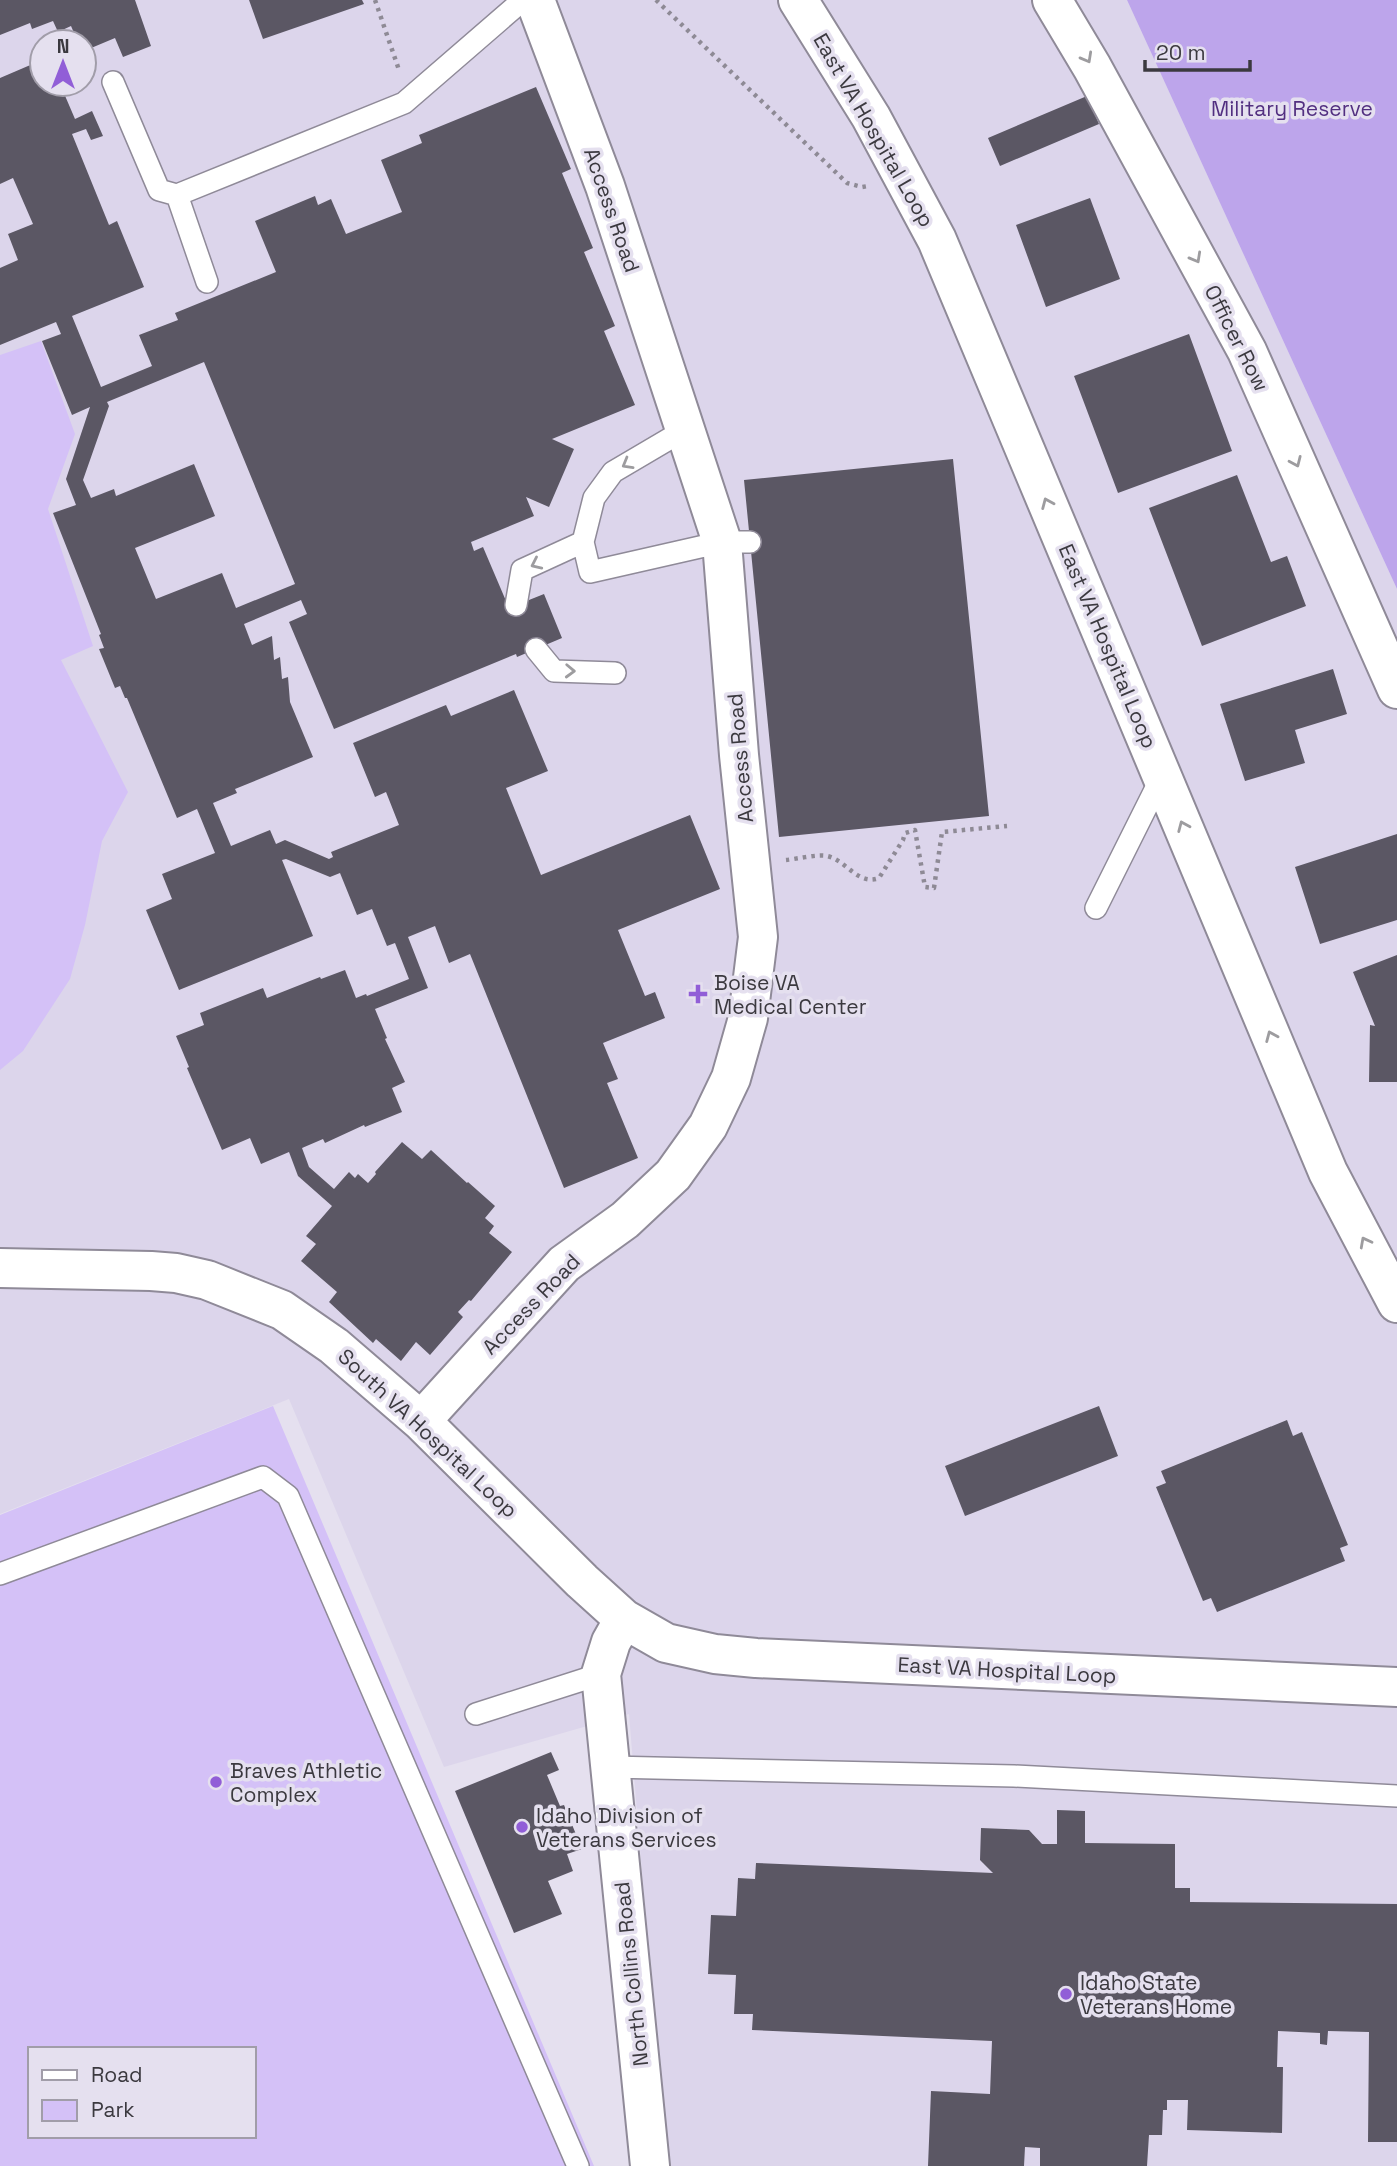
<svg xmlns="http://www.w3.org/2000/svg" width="1397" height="2166" font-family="'Space Grotesk',sans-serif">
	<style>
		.built { fill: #dcd5eb; fill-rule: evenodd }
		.green { fill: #d4c1f7; fill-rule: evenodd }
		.forest { fill: #bda5eb }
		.building { fill: #5b5764; fill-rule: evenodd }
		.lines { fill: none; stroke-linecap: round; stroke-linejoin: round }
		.lane-casing { stroke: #8f8a98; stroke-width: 24 }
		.street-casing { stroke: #8f8a98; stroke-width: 42 }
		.path { stroke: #8e8a95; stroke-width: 4.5; stroke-dasharray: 3.5 5; stroke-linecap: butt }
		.lane { stroke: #fff; stroke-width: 21 }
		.street { stroke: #fff; stroke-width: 38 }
		.oneway { stroke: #9d9c9f }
		.poi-dot { fill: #915ed7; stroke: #e5e0ef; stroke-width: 2.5 }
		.labels { text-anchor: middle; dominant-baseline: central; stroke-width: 7; stroke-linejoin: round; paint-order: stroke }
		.park-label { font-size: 21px; fill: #522f80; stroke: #e5e0ef }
		.street-label { font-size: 21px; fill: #3b393f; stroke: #e5e0ef }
		.poi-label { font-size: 21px; fill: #3b393f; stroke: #e5e0ef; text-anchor: start }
	</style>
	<rect width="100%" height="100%" fill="#e5e0ef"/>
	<path class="built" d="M0,0H1127L1397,589V2166H666L629,1714L444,1767L289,1399L0,1514ZM42,42H84V84H42Z"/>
	<path class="green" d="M41,341L75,434L48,509L93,646L61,660L128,792L102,841L85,925L70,979L23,1051L0,1070V355Z
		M273,1406L594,2166H0V1515ZM30,2049H254V2136H30Z"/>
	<path class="forest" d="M1127,0H1397V589Z"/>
	<path class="building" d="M0,0H135L151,46L123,57L115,38L84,51V42H78L71,26L58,32L53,21L32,29L30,23L0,35Z
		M249,0H362L364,4L263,39Z
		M42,60V84H60L75,119L92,111L103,136L91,140L86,129L72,134L109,225L117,221L144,287L72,316L101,387L152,366L139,335L178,320L175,313L276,272L255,221L315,196L318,205L331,199L346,234L402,212L381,160L422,143L419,135L536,87L571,169L562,173L593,248L584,252L615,326L604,331L635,405L552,439L574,449L549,507L526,497L534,516L471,542L474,551L483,547L509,608L544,594L562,638L517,657L516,654L334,729L289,622L307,614L301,600L244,624L252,645L272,636L274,660L280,657L282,679L288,677L290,702L313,757L235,789L237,793L213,803L231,846L270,830L276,844L285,840L329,859L333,857L331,852L399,825L386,792L375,797L353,743L446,705L451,716L514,690L548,771L506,788L541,875L690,815L720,889L618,930L645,996L655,992L665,1018L603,1043L618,1079L607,1083L638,1158L564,1188L470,954L449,963L435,926L408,937L428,988L375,1009L387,1038L385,1039L405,1082L392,1088L402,1112L365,1127L364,1125L325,1143L323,1139L302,1148L309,1167L334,1189L349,1172L355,1178L358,1174L368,1183L376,1174L375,1172L402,1142L422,1159L431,1150L467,1183L468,1182L495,1206L485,1218L494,1226L489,1233L512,1252L471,1301L469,1300L458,1312L463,1317L430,1355L416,1342L401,1361L376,1339L373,1343L329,1302L337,1292L301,1261L316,1244L306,1236L332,1206L298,1176L289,1152L261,1164L250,1138L222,1150L187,1068L189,1067L176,1036L204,1025L200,1013L263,988L267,998L320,977L321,979L345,970L356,998L366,994L367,996L409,979L395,943L387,946L372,909L357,915L340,873L330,877L286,859L282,860L313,936L179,990L146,910L172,899L162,874L215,853L197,809L177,818L127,698H125L120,686L115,688L99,649L104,648L99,635L101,634L53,513L76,505L66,479L90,407L72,415L42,341L61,334L56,322L0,345V268L18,260L8,234L33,224L13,178L0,184V78ZM204,362L295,584L236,608L222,573L156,599L135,548L215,516L194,464L116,496L114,489L91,498L83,480L109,406L107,402Z
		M1087,96L1099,124L1000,166L988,138Z
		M1090,198L1120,279L1046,307L1016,225Z
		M1189,334L1232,451L1118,493L1074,376Z
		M953,459L989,816L779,837L744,480Z
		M1237,475L1271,562L1287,556L1306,606L1202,646L1149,508Z
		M1333,669L1347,714L1295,730L1305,763L1245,781L1220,704Z
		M1397,834V920L1320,944L1295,867Z
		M1397,955V1082H1369L1370,1025L1375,1026L1353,972Z
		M1099,1406L1118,1456L965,1516L945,1466Z
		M1287,1420L1293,1436L1302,1432L1348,1545L1340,1548L1345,1561L1217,1612L1211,1598L1203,1601L1156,1487L1166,1483L1161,1471Z
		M551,1752L559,1770L547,1775L560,1806L564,1805L582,1849L567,1854L573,1871L548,1881L562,1914L514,1933L455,1791Z
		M1057,1810L1085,1811V1843L1175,1844V1888H1190V1902L1397,1904V2142H1368L1369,2032L1328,2031L1327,2045L1320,2044V2033L1278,2031L1277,2067H1283L1282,2133L1187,2130L1188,2100H1167V2110H1163L1162,2135H1149L1147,2166H1040V2148L1025,2147L1024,2166H928L931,2091L990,2094L992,2041L752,2030L753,2014H734L736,1975L708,1974L711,1915L736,1916L738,1878L755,1879L756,1863L993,1873L980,1860L981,1828L1029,1830L1042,1844H1057Z"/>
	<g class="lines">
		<g class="lane-casing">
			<path id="lane" d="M113,82L159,190L177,195L404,103L523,0
				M177,195L207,282
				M686,429L613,472L594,498L583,542L590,572L722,542H750
				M516,605L522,570L583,542
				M536,649L554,671L615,673
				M1096,908L1162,776
				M0,1574L263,1477L288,1496L578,2166
				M476,1714L601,1674
				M610,1767L1014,1776L1397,1796"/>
		</g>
		<g class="street-casing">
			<path id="street" d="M798,0L871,117L937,240L1328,1172L1397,1303
				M1052,0L1092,67L1247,351L1397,689
				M0,1268L151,1271L176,1273L207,1280L282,1310L334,1346L421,1421L582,1581L624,1619L666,1643L715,1654L756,1658L1397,1687
				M421,1421L564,1264L625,1220L673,1175L708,1126L731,1078L748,1018L758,937L739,755L722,542L605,186L535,0
				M624,1619L611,1642L601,1674L650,2166"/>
		</g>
		<path class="path" d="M375,0L399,70
			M656,0L847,183L862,187L868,186
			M786,860C797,859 817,854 827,856C846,860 858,886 879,878L903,840L905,833L915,830L925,887L934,888L942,832L1007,826"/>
		<use href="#lane" class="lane"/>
		<use href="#street" class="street"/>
	</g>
	<defs><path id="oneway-chevron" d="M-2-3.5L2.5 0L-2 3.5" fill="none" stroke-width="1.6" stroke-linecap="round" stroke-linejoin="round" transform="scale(1.75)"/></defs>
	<g class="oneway">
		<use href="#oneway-chevron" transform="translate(1087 58) rotate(61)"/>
		<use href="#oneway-chevron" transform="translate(1196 258) rotate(61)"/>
		<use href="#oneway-chevron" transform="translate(1296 462) rotate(66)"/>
		<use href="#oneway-chevron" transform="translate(627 464) rotate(150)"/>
		<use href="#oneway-chevron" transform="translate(1047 503) rotate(-113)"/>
		<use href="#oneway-chevron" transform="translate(536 564) rotate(155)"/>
		<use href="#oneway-chevron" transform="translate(570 671) rotate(2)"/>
		<use href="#oneway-chevron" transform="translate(1183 826) rotate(-113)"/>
		<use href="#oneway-chevron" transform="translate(1271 1036) rotate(-113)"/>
		<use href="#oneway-chevron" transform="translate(1365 1242) rotate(-118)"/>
	</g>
	<g class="poi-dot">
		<path d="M694.5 983.5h7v7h7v7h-7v7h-7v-7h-7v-7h7z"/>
		<circle cx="216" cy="1782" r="7"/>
		<circle cx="522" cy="1827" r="7"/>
		<circle cx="1066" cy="1994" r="7"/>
	</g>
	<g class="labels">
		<g class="park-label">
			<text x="1292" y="108">Military Reserve</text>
		</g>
		<g class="street-label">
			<text transform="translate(874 130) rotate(60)">East VA Hospital Loop</text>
			<text transform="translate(612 210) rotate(71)">Access Road</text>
			<text transform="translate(1237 338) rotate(63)">Officer Row</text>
			<text transform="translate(1108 646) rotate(67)">East VA Hospital Loop</text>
			<text transform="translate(740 758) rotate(-95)">Access Road</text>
			<text transform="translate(531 1304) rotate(-46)">Access Road</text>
			<text transform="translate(428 1433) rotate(43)">South VA Hospital Loop</text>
			<text transform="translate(1007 1670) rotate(3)">East VA Hospital Loop</text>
			<text transform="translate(631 1974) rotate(-96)">North Collins Road</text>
		</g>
		<g class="poi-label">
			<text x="714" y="982">Boise VA<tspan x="714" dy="24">Medical Center</tspan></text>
			<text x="230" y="1770">Braves Athletic<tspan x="230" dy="24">Complex</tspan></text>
			<text x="536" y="1815">Idaho Division of<tspan x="536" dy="24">Veterans Services</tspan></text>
			<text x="1080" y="1982">Idaho State<tspan x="1080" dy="24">Veterans Home</tspan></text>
		</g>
	</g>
	<rect x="28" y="2047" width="228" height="91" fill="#e5e0ef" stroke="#a19da9" stroke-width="2"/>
	<rect x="42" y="2070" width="35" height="10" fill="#ffffff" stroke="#a19da9" stroke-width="2"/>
	<text x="91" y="2082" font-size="21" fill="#3b393f">Road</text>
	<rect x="42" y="2100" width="35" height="21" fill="#d4c1f7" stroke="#a19da9" stroke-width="2"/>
	<text x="91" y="2117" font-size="21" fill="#3b393f">Park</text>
	<g transform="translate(63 63)"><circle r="33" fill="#e5e0ef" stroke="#a19da9" stroke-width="2"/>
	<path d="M0-5L12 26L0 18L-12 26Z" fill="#915ed7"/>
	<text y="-10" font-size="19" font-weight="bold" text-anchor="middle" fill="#3b393f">N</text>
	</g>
	<path d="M1145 60v10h105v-10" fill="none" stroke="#3b393f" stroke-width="3.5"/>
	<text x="1156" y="60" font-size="21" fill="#3b393f" stroke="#e5e0ef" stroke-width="5" paint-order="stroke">20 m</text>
</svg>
